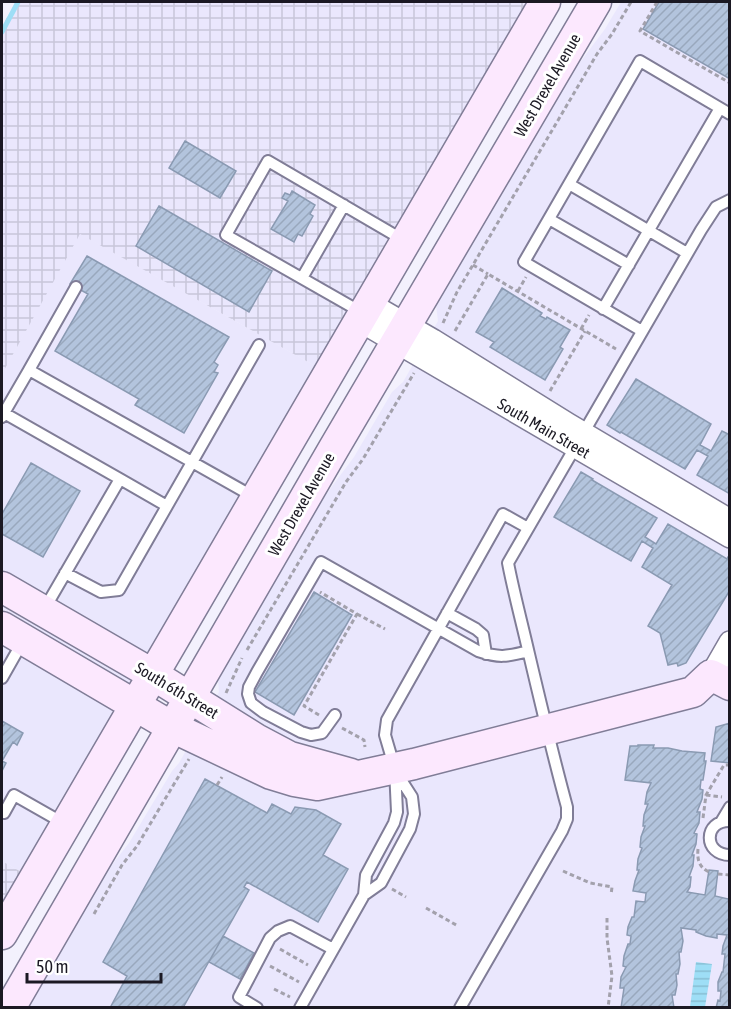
<svg xmlns="http://www.w3.org/2000/svg" width="731" height="1009" font-family="'Asap Condensed',sans-serif">
	<style>
		.built { fill: #eae7fd }
		.industrial { fill: url(#industrial-grid) }
		.water { fill: url(#water-rules) }
		.lines { fill: none; stroke-linecap: round; stroke-linejoin: round }
		.stream { stroke: #9edef6; stroke-width: 5 }
		.building { fill: url(#building-hatch); stroke: #8a9ab2; stroke-width: 1.5 }
		.lane-casing { stroke: #807d97; stroke-width: 14 }
		.street-casing { stroke: #807d97; stroke-width: 24 }
		.secondary-casing { stroke: #807d97; stroke-width: 33 }
		.path { stroke: #a3a1ac; stroke-width: 3; stroke-dasharray: 4.5 3; stroke-linecap: butt }
		.lane { stroke: #fff; stroke-width: 10 }
		.street { stroke: #fff; stroke-width: 21 }
		.secondary { stroke: #fce8fe; stroke-width: 30 }
		.labels { text-anchor: middle; dominant-baseline: central; stroke-width: 6; stroke-linejoin: round; paint-order: stroke }
		.street-label { font-size: 16px; fill: #1b1923; stroke: #fff }
	</style>
	<defs>
		<pattern id="industrial-grid" width="8" height="8" patternUnits="userSpaceOnUse" patternTransform="scale(1.5)"><rect width="8" height="8" fill="#eae7fd"/><path d="M0 4h8M4 0v8" fill="none" stroke="#c8c6d9"/></pattern>
		<pattern id="water-rules" width="6" height="5" patternUnits="userSpaceOnUse" patternTransform="scale(1.5)"><rect width="6" height="5" fill="#9edef6"/><path d="M0 2.5h6" fill="none" stroke="#88bed3"/></pattern>
		<pattern id="building-hatch" width="6" height="6" patternUnits="userSpaceOnUse" patternTransform="scale(1.5)"><rect width="6" height="6" fill="#b3c4dd"/><path d="M-1 1l2-2M0 6l6-6M5 7l2-2" fill="none" stroke="#99a8bd"/></pattern>
	</defs>
	<rect width="100%" height="100%" fill="#f3f1fd"/>
	<path class="built" d="M621,2H729V1007L22,1008L82,903L129,843L172,771L179,763L219,692L218,679L219,672L309,517L354,457L392,392L403,382L438,321L436,305L439,295L557,93L605,29Z
		M79,233L317,367L23,873L2,861V374Z"/>
	<path class="industrial" d="M16,2H530L317,367L80,234L2,374V26Z
		M2,861L23,873L2,910Z"/>
	<path class="water" d="M696,962L712,964L705,1007H690Z"/>
	<g class="lines">
		<path class="stream" d="M2,32L18,2"/>
	</g>
	<path class="building" d="M659,2H730V79L643,29Z
		M185,141L236,171L220,198L169,168Z
		M292,191L315,205L310,214L313,216L302,236L298,234L294,242L271,229L288,201L282,198L285,193L290,195Z
		M159,206L272,271L249,312L136,246Z
		M87,256L229,337L214,362L218,365L214,372L218,373L184,433L135,405L139,399L55,351L88,294L70,284Z
		M502,288L542,313L540,316L546,319L547,317L570,330L560,347L563,349L545,380L490,347L494,342L476,332Z
		M636,379L711,424L700,445L711,451L722,431L730,435V494L697,475L708,456L697,450L685,469L621,432L620,433L607,425Z
		M31,463L80,491L43,557L2,534V514Z
		M581,472L593,479L592,480L657,518L645,537L656,544L668,524L727,559L728,557L730,558V590L686,663L678,666L677,663L668,665L660,633L648,626L672,585L642,567L653,548L642,541L631,561L554,517Z
		M314,592L352,615L294,715L255,692Z
		M2,721L23,733L17,745L13,742L2,761L6,763L2,771Z
		M730,723V763L711,761L716,727Z
		M638,745H654L653,748H668L682,751L705,753L704,761H706L703,780H701L700,789L703,790L702,799L697,812H700L699,823L694,833L697,834L696,844L692,855H694L693,866L689,877H691L690,887L687,892L705,895L709,870L718,871L715,896L728,899L730,897V1008H716L718,1000L720,1001L721,991H718V982L722,972H723L725,954H722L723,946L727,935L717,934V938L706,936L696,932V930L681,928L683,941L681,952H679L680,964L678,974H676L677,985L675,995H672L674,1008H621L624,988H620L621,977L626,967L623,966L624,956L628,944H630L631,936L627,935L628,927L632,917H634L636,901L645,902L646,893L633,891L635,881L639,870H637L638,859L642,848L640,847L641,837L645,826H643L644,815L648,804H645L647,792L651,783L625,780L630,746H638Z
		M205,779L267,813L272,804L291,814L295,807L316,810L341,824L323,855L348,869L318,922L247,882L244,887L249,890L184,1006L186,1008H110L127,976L103,962Z
		M223,936L254,953L240,979L209,962Z"/>
	<g class="lines">
		<g class="lane-casing">
			<path id="lane" d="M569,184L687,253
				M549,219L629,265
				M302,278L344,205
				M603,309L720,108
				M357,315L354,308L226,235L268,161L405,241
				M642,331L524,262L640,61L730,114
				M29,370L76,287
				M4,413L29,370L254,497
				M2,417L4,413L120,479L45,608
				M120,479L167,506
				M65,573L101,592L119,590L259,345
				M447,613L476,629L483,635L486,654
				M2,678L23,641
				M335,715L322,733L311,735L301,732L263,712L251,703L248,694L249,687L257,672L321,562L478,651C499,658 506,657 528,651
				M396,772L412,797L414,814L410,829L381,883L364,895L366,875L394,823L397,812L395,769L385,735L387,720L503,514L528,528
				M2,812L4,813L14,795L65,824
				M730,821C703,820 703,855 730,855
				M721,822L730,807
				M257,1008L239,997L270,938L278,931L290,926L333,949
				M300,1008L364,895
				M460,1008L562,831L567,819V807C553,756 541,705 529,654C522,623 514,594 508,563L701,230L716,207L730,200"/>
		</g>
		<g class="street-casing">
			<path id="street" d="M369,303L433,340L568,424L730,520
				M358,320L730,537
				M711,675L730,642"/>
		</g>
		<g class="secondary-casing">
			<path id="secondary" d="M2,587L152,674L256,739L290,757L351,774
				M2,627L172,727L271,774L294,781L317,785L414,764L693,692L711,675L730,685
				M2,934L545,2
				M10,1008L334,448L596,2"/>
		</g>
		<path class="path" d="M657,2L640,31L730,83
			M473,265L488,274
			M518,291L526,277
			M443,323L457,292L597,54L612,34L631,2
			M581,329L589,315
			M455,331L488,274L616,349
			M550,391L585,331
			M357,614L385,629
			M247,650L346,482L363,459L414,373
			M226,693L242,658
			M319,715L304,706L357,614L320,592
			M342,728L364,740L365,747
			M217,785L222,777
			M706,795L722,797
			M703,818L706,795L724,765H730
			M698,849C697,860 699,867 709,872
			M563,871L590,883L612,887L611,895
			M718,874L730,875
			M392,889L406,897
			M426,908L458,926
			M94,914L122,865L137,846L189,759
			M607,918V938L612,976L608,1008
			M280,949L308,965
			M270,966L299,982
			M274,989L290,997"/>
		<use href="#lane" class="lane"/>
		<use href="#street" class="street"/>
		<use href="#secondary" class="secondary"/>
	</g>
	<g class="labels">
		<g class="street-label">
			<text transform="translate(547 85) rotate(-60)">West Drexel Avenue</text>
			<text transform="translate(544 428) rotate(30)">South Main Street</text>
			<text transform="translate(301 504) rotate(-60)">West Drexel Avenue</text>
			<text transform="translate(177 690) rotate(31)">South 6th Street</text>
		</g>
	</g>
	<rect width="731" height="1009" fill="none" stroke="#1b1923" stroke-width="6"/>
	<path d="M27 973v9h134v-9" fill="none" stroke="#1b1923" stroke-width="3"/>
	<text x="36" y="973" font-size="18" fill="#1b1923" stroke="#ffffff" stroke-width="4.5" paint-order="stroke">50 m</text>
</svg>
